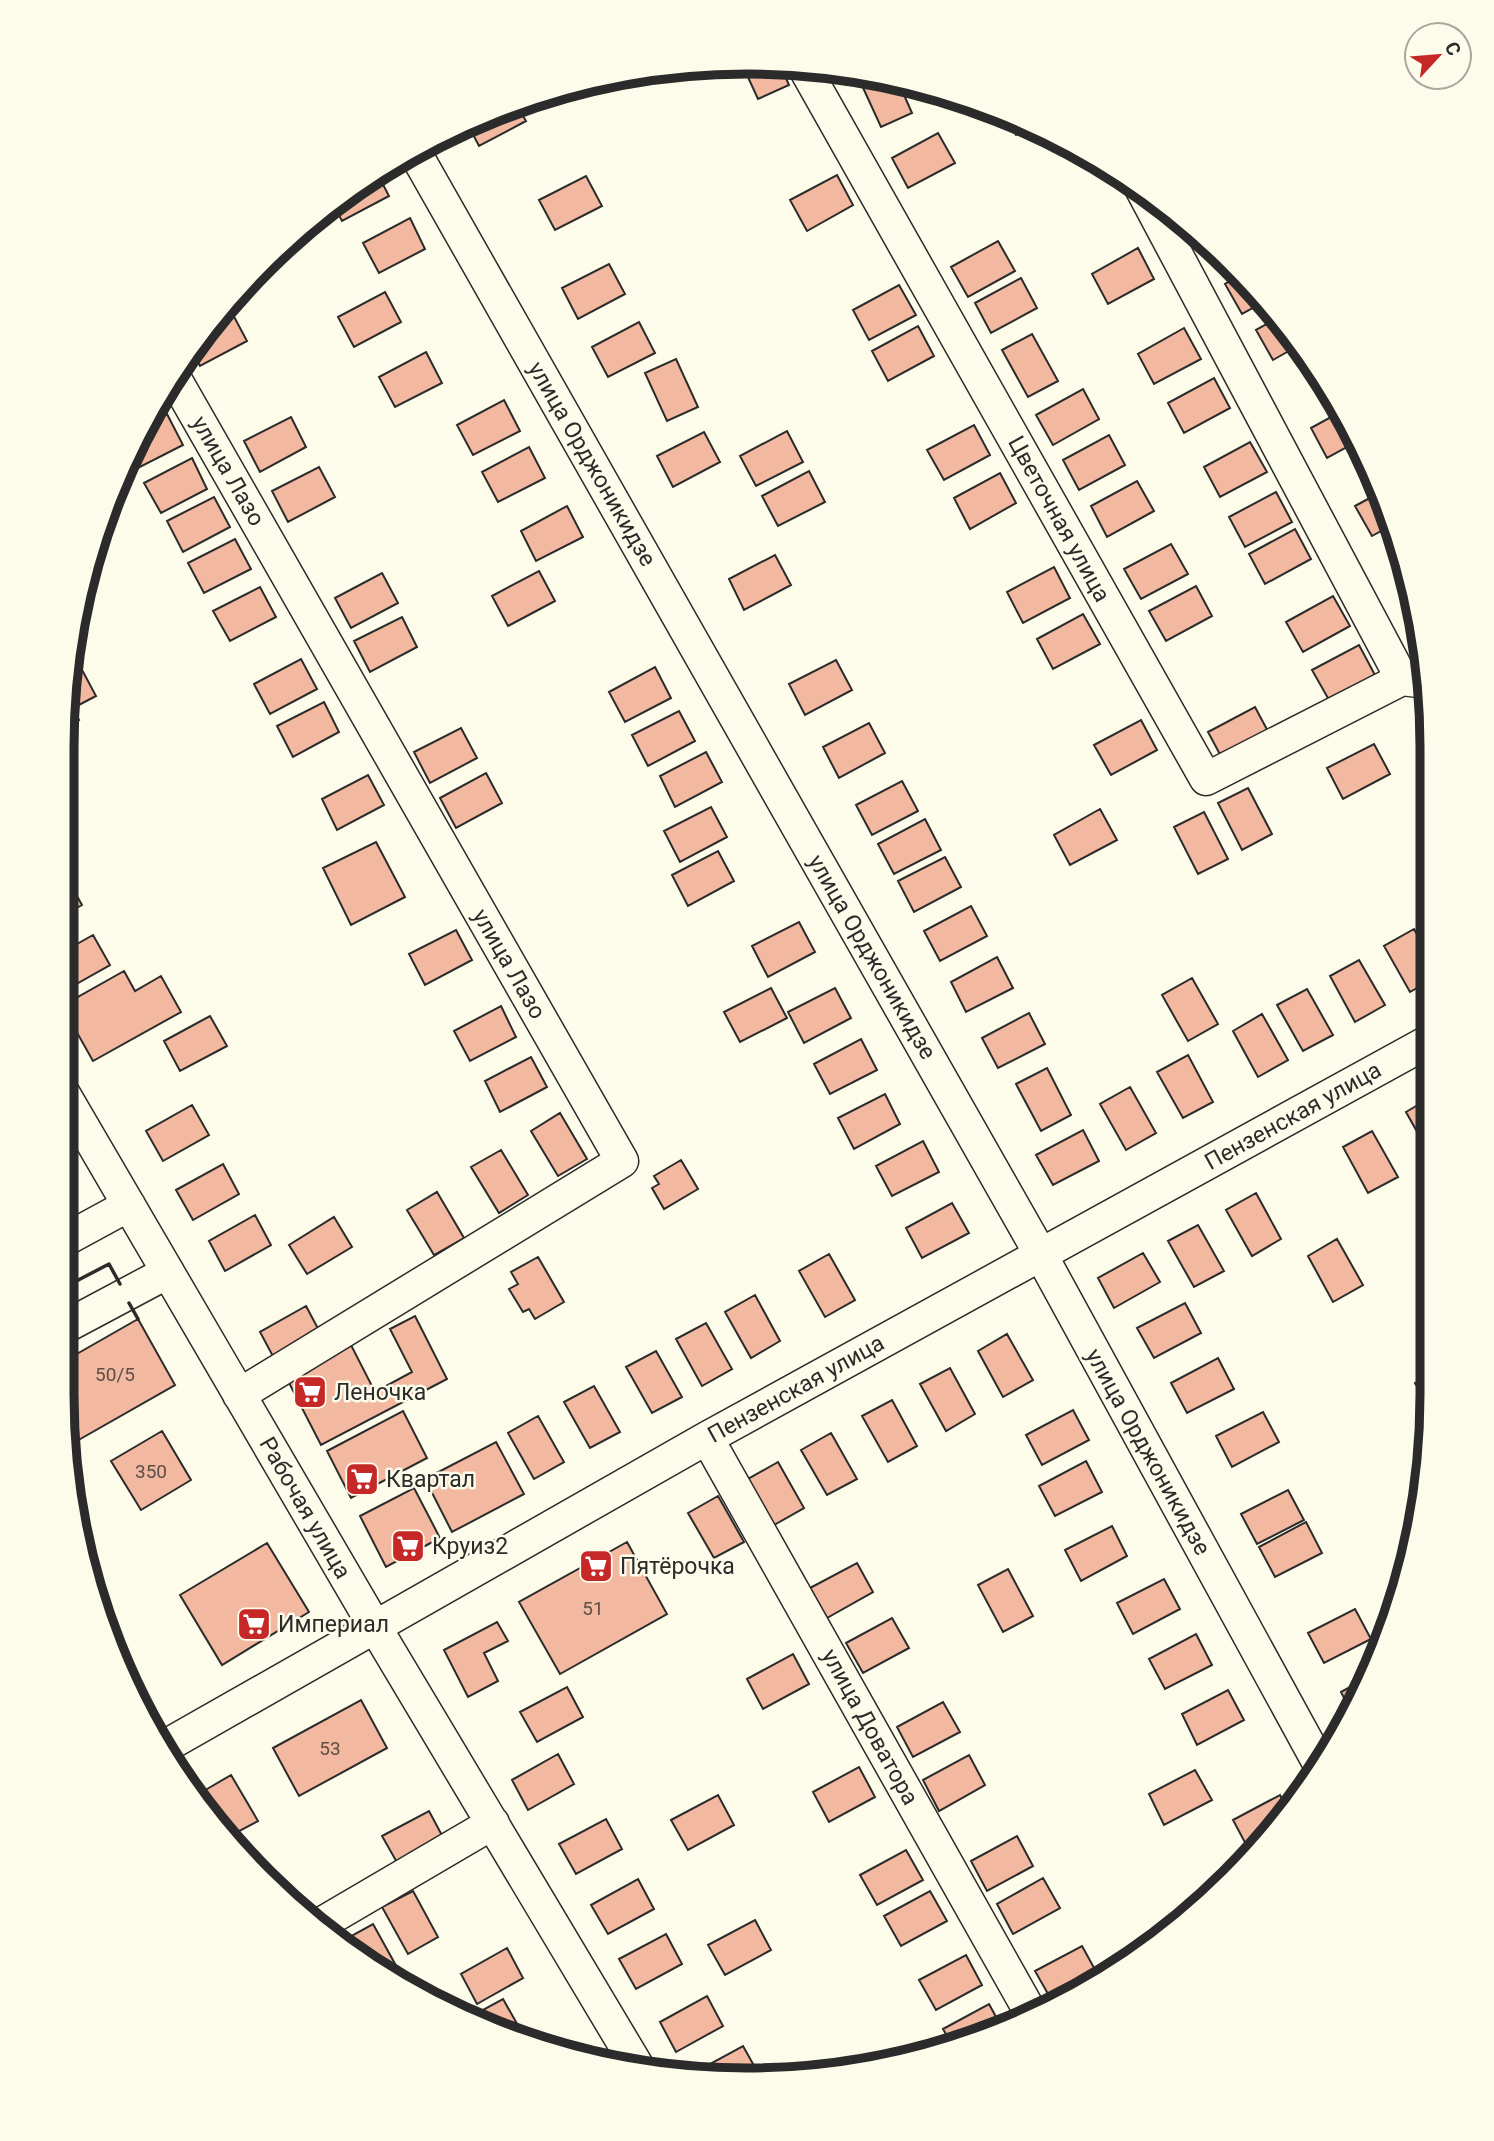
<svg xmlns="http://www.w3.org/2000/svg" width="1494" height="2141" font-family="Roboto,sans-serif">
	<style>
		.building { fill: #f2b8a0; stroke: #2b2b2b; stroke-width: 2 }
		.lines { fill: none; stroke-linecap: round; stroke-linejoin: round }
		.minor-casing { stroke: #2b2b2b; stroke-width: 35 }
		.minor { stroke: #fdfbea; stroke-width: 32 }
		.wall { stroke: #2b2b2b; stroke-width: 3.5 }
		.labels { text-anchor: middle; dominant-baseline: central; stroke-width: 5; stroke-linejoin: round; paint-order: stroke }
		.number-label { font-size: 19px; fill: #5d4e48 }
		.street-label { font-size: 23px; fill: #2b2b2b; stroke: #fdfbea }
		.poi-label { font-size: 23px; fill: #2b2b2b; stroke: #fdfbea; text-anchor: start }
		.rim { fill: none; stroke: #2b2b2b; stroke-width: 9 }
	</style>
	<rect width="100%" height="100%" fill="#fdfbea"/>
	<path class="building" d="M747,61L780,64L789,85L758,99L741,62Z
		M871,74L897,79L912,113L881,127L859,79Z
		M516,104L526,121L479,146L467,123L485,113Z
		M1004,112L1010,114L1033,126L1016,135Z
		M938,133L955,163L908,188L892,158Z
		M376,171L389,196L342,221L333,204L366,177Z
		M837,175L853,205L807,231L790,200Z
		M586,176L602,206L555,230L539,200Z
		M410,218L425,249L379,273L363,243Z
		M998,241L1015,271L968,297L951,267Z
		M1138,248L1154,279L1108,304L1092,274Z
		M609,264L625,294L578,319L562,288Z
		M1241,275L1262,303L1242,314L1225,284Z
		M1021,278L1037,308L991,333L975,303Z
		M899,285L916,315L869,340L853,310Z
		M385,292L401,322L354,347L338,317Z
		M231,311L247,341L200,366L191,348L209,322Z
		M1274,320L1294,348L1273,360L1256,330Z
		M639,322L655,353L608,377L592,347Z
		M918,326L934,356L888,381L872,351Z
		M1184,328L1201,359L1154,384L1138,354Z
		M1032,334L1058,381L1028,397L1002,350Z
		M426,352L442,383L395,407L379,377Z
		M676,359L698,407L667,421L645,373Z
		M1214,378L1230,408L1184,433L1168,403Z
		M1083,389L1099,419L1053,445L1036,415Z
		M504,400L520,431L473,455L457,425Z
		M1340,412L1360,440L1327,458L1311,428Z
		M167,414L183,445L136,469L128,455L132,443L142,427Z
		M291,417L306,447L260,472L244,441Z
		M974,425L990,455L944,480L927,450Z
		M787,431L803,462L756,486L740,456Z
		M704,432L720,462L673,487L657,456Z
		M1109,435L1125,465L1079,490L1063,460Z
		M1250,442L1267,472L1220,497L1204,467Z
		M529,447L545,478L498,502L482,472Z
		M192,458L207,489L161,513L144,483Z
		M319,467L335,497L288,522L272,491Z
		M809,471L825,502L778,526L762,496Z
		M1000,473L1016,503L970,529L954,498Z
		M1137,481L1154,511L1107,537L1091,506Z
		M1276,492L1292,522L1245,547L1229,517Z
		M1379,493L1390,526L1372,536L1355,506Z
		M214,497L230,527L183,552L167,521Z
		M567,506L583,537L536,561L521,531Z
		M1295,529L1311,559L1265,584L1249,554Z
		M235,539L251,569L204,593L188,563Z
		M1171,544L1188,574L1141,599L1124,569Z
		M775,555L791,585L744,610L729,579Z
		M1054,567L1070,598L1023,623L1007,592Z
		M539,571L555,601L508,626L492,596Z
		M382,573L398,603L351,628L335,598Z
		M1196,586L1212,616L1166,641L1149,611Z
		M260,587L276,617L230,641L213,611Z
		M1333,596L1350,626L1303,652L1286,622Z
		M1083,614L1100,644L1053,669L1037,639Z
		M402,617L417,647L370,672L354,641Z
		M1359,645L1375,675L1329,700L1312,670Z
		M73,653L96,696L73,708L79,720L64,728L67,735L62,737L70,655Z
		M301,659L317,689L270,714L254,684Z
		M836,660L852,690L805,715L789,684Z
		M655,667L671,698L625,722L609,692Z
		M324,702L339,732L293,757L277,726Z
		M1255,707L1271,737L1224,762L1208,732Z
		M679,711L695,741L648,766L632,735Z
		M1141,720L1157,750L1111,775L1094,745Z
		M869,723L885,753L839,778L823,747Z
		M461,728L477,758L430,783L414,752Z
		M1374,744L1390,774L1343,799L1327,768Z
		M706,752L722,782L675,807L660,776Z
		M486,773L502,803L456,828L440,798Z
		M368,775L384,805L337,830L322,799Z
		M902,781L918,811L872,835L856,805Z
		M1248,788L1272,834L1242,850L1218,803Z
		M61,792L76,820L61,828Z
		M711,807L727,837L680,862L664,831Z
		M1100,809L1117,840L1070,865L1054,835Z
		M1204,812L1228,859L1198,874L1174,827Z
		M925,819L941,850L894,874L878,844Z
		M376,842L405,897L351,925L323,868Z
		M718,851L734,881L688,906L672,875Z
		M945,857L961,887L914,912L898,881Z
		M65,875L82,905L61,917V877Z
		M971,906L987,936L940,961L924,931Z
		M799,922L815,952L768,977L752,946Z
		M1414,929L1433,963V979L1410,992L1384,946Z
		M456,930L472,960L425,985L409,954Z
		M93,935L110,965L64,991L61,986V953Z
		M997,957L1013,988L966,1012L951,982Z
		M1359,960L1385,1005L1355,1022L1330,976Z
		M124,971L135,991L161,976L181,1012L93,1061L62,1006Z
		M1192,978L1218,1024L1188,1041L1162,995Z
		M771,988L787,1018L740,1042L724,1012Z
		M835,988L851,1018L804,1043L788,1012Z
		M1307,989L1333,1035L1303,1051L1277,1005Z
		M501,1006L516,1037L470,1061L454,1031Z
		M1029,1013L1045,1044L998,1068L982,1038Z
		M1262,1014L1288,1060L1258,1077L1233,1031Z
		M210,1016L227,1046L180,1071L164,1041Z
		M861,1039L877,1070L830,1094L814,1064Z
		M1188,1055L1213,1102L1183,1118L1157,1072Z
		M531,1057L547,1087L500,1112L485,1081Z
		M1047,1068L1071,1115L1041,1131L1016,1084Z
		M1130,1087L1156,1133L1126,1150L1100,1104Z
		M885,1094L900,1124L854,1149L838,1118Z
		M1433,1096V1157L1432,1158L1406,1112Z
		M192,1105L209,1135L163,1161L146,1131Z
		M560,1113L587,1159L558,1176L531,1131Z
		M1083,1130L1099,1161L1053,1185L1036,1155Z
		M1372,1131L1398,1177L1368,1193L1343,1147Z
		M923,1141L939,1172L892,1196L876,1166Z
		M501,1150L528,1195L499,1213L471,1167Z
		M681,1160L698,1189L664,1209L652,1188L659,1184L654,1176Z
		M223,1164L239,1194L193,1220L176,1190Z
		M437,1192L464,1238L434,1255L407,1210Z
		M1256,1193L1281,1239L1252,1256L1226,1210Z
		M952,1203L969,1233L922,1258L906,1228Z
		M255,1215L271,1245L225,1271L209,1241Z
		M334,1217L352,1247L307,1274L289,1245Z
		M1198,1225L1224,1271L1194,1287L1168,1241Z
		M1337,1239L1363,1285L1333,1302L1308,1256Z
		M1143,1253L1160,1282L1114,1308L1098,1278Z
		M829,1254L855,1300L825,1317L799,1271Z
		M538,1257L564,1302L535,1319L529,1309L523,1312L509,1289L518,1284L511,1272Z
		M755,1295L780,1341L751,1358L725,1312Z
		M1185,1303L1201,1333L1154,1358L1137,1328Z
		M306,1306L322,1336L276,1362L260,1332Z
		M415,1316L447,1379L321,1445L287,1379L351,1345L375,1392L412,1372L390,1329Z
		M138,1319L175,1385L68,1446L61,1394V1363Z
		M706,1323L732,1369L702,1386L676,1339Z
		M1007,1334L1033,1380L1003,1397L978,1351Z
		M656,1351L682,1397L652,1413L626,1367Z
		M1218,1358L1234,1389L1187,1413L1171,1383Z
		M950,1368L975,1414L946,1431L920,1384Z
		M1433,1373V1394L1431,1410L1415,1383Z
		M594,1386L620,1432L590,1448L564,1402Z
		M892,1400L917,1446L888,1462L862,1416Z
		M1073,1410L1089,1440L1042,1465L1026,1435Z
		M403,1411L427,1458L351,1498L327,1451Z
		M1263,1412L1279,1442L1232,1467L1216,1436Z
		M538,1416L564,1462L534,1479L508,1433Z
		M162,1431L191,1480L141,1510L111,1461Z
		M831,1433L857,1479L827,1495L801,1450Z
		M496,1442L524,1494L452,1532L425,1479Z
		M1086,1461L1102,1492L1055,1516L1039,1486Z
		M778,1462L804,1508L774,1525L748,1479Z
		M414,1488L440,1538L386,1567L360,1516Z
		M1288,1490L1304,1520L1257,1544L1241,1514Z
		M718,1496L744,1542L714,1558L688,1513Z
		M1306,1522L1322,1553L1275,1577L1259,1547Z
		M1112,1526L1127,1556L1081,1581L1065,1550Z
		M627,1542L667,1614L560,1674L519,1602Z
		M267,1543L309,1612L222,1665L180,1595Z
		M857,1563L873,1592L827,1618L810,1588Z
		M1008,1569L1033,1616L1003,1632L978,1585Z
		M1164,1579L1180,1609L1133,1634L1117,1603Z
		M1355,1609L1371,1639L1324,1663L1308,1633Z
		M892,1618L909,1648L863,1673L846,1643Z
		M497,1622L508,1641L484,1653L498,1681L468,1697L444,1650Z
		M1196,1634L1212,1665L1165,1689L1149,1659Z
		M793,1654L809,1684L763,1709L747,1679Z
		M1370,1676L1351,1712L1341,1692Z
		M567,1687L583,1717L537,1742L520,1712Z
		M1228,1690L1244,1720L1197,1745L1182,1714Z
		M361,1700L387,1748L299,1796L273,1748Z
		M943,1702L960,1732L913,1757L897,1727Z
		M558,1754L574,1784L528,1810L512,1780Z
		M969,1755L985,1785L939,1811L923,1780Z
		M859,1767L875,1797L829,1822L813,1792Z
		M1195,1770L1212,1800L1164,1825L1149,1794Z
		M231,1775L258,1821L230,1836L220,1825L202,1792Z
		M718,1795L734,1825L688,1850L671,1820Z
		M1280,1795L1288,1811L1261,1844L1249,1850L1233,1820Z
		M429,1811L445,1841L399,1866L382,1836Z
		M606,1819L622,1849L576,1874L559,1844Z
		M1017,1836L1033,1866L987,1891L971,1861Z
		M906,1850L923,1880L877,1905L860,1875Z
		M1043,1878L1060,1908L1013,1934L997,1904Z
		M638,1879L654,1909L608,1934L591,1905Z
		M413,1891L438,1937L408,1954L382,1907Z
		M930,1891L947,1921L901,1946L884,1916Z
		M755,1920L771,1950L725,1975L708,1945Z
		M373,1924L399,1971L396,1972L344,1940Z
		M666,1934L682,1964L636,1989L619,1959Z
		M1082,1946L1098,1975L1052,2001L1035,1971Z
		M507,1948L523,1978L477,2004L461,1974Z
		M966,1955L982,1985L936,2010L919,1980Z
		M707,1996L723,2026L676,2052L660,2022Z
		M503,1999L520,2029L509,2034L484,2027L468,2018Z
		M989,2004L1001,2026L951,2043L943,2029Z
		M743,2046L757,2071L697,2073V2071Z"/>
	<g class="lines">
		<g class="minor-casing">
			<path id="minor" d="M804,67L1206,779L1402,679L1426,682
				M414,151L1041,1255L1321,1767
				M1140,186L1402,679
				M174,377L622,1161L239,1395
				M61,1089L375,1627L639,2069
				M61,1242L129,1205
				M61,1329L168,1272
				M707,1438L1032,2015
				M164,1747L707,1438L1433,1039
				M319,1925L493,1823"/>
		</g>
		<use href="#minor" class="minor"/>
		<path class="wall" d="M61,1289L109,1264L120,1284
			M129,1303L138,1319"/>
	</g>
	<defs>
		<g id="supermarket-square" transform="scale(1.75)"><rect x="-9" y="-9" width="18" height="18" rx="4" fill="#c62828" stroke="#fdfbea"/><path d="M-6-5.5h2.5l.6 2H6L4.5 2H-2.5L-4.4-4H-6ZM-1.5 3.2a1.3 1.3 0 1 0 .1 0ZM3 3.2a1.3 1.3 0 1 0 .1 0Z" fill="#fff"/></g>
	</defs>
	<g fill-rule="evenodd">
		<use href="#supermarket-square" x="310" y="1392"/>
		<use href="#supermarket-square" x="362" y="1479"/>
		<use href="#supermarket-square" x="408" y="1546"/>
		<use href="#supermarket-square" x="596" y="1566"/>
		<use href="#supermarket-square" x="254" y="1624"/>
	</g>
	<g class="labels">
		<g class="number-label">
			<text x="115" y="1374">50/5</text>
			<text x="151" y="1471">350</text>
			<text x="593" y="1608">51</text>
			<text x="330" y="1748">53</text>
		</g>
		<g class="street-label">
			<text transform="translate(592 464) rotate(60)">улица Орджоникидзе</text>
			<text transform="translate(228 471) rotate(60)">улица Лазо</text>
			<text transform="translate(1059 519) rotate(61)">Цветочная улица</text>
			<text transform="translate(872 957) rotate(60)">улица Орджоникидзе</text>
			<text transform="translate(509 964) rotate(60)">улица Лазо</text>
			<text transform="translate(1293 1116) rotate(-29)">Пензенская улица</text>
			<text transform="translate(796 1389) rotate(-29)">Пензенская улица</text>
			<text transform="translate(1148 1452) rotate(61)">улица Орджоникидзе</text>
			<text transform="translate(305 1508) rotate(60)">Рабочая улица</text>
			<text transform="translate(870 1727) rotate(61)">улица Доватора</text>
		</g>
		<g class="poi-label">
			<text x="334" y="1392">Леночка</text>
			<text x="386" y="1479">Квартал</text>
			<text x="432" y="1546">Круиз2</text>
			<text x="620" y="1566">Пятёрочка</text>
			<text x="278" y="1624">Империал</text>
		</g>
	</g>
	<path d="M0 0H1494V2141H0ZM747 74H747A673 673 0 0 1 1420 747V1395A673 673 0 0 1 747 2068H747A673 673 0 0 1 74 1395V747A673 673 0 0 1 747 74Z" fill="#fdfbea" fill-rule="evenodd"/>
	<path class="rim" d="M747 74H747A673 673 0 0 1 1420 747V1395A673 673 0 0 1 747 2068H747A673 673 0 0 1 74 1395V747A673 673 0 0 1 747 74Z"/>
	<g transform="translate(1438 56) rotate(64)"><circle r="33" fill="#fdfbea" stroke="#a9a89e" stroke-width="2"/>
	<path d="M0-5L12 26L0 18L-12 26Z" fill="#c62828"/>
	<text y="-10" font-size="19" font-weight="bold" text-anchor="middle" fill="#2b2b2b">С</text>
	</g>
</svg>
